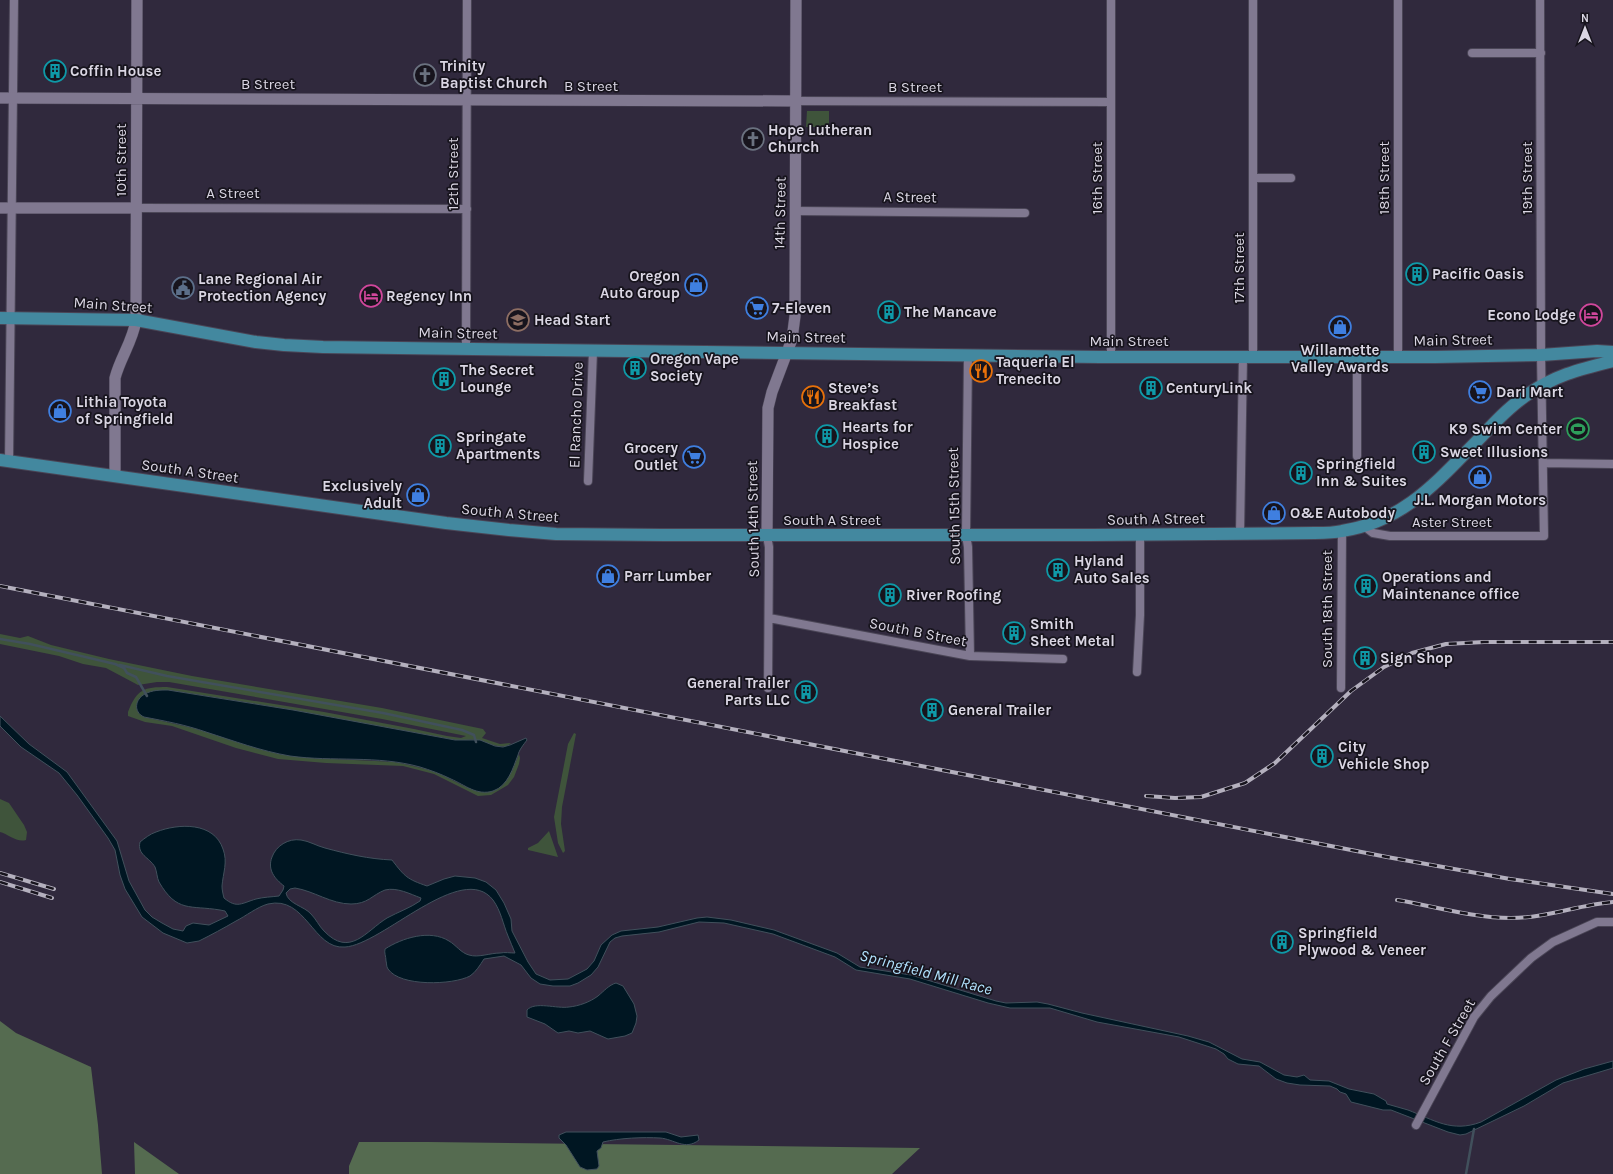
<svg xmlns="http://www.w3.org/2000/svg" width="1613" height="1174" font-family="Karla,sans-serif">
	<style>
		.green { fill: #3f543b }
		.forest { fill: #556b50 }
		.water { fill: #001622; stroke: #41505c; fill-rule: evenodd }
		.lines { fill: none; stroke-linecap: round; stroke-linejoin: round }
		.stream { stroke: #41505c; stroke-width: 2.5 }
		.street-casing { stroke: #4a4556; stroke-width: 10 }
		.secondary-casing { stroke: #4a4556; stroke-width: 12 }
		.primary-casing { stroke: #4a4556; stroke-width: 14 }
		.street { stroke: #807890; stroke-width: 8 }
		.secondary { stroke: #807890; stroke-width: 11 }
		.primary { stroke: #43889f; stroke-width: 12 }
		.rail-casing { stroke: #b4b0be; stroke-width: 4 }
		.rail { stroke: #17141d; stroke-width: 2.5; stroke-dasharray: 8; stroke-linecap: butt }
		.labels { text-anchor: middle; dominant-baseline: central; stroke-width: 3.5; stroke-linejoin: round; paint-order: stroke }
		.poi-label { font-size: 15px; font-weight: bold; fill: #dad6e3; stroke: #17141d; text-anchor: start }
		.street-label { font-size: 15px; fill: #dad6e3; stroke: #17141d }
		.water-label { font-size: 16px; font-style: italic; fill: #b2e3ff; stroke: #17141d }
	</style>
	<rect width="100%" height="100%" fill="#30293d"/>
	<path class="green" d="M807,111H829V127H806Z
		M0,634L20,638L28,636L51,645L109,659L192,676L382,708L483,729L486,733L482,738L500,744L511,743C503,752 485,741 475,740C468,739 462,741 455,740L274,707L168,690H162L144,717L193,728L279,754L312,758L396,762L434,771L468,788H499L512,771L519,754L520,758L519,764L514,777L508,785L491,795L478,796L434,774L403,766L326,763L278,759L236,748L172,726L145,722L128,716V712C137,689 144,687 167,687L324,712L414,729L447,736L461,738L466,736L382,719L169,682H157L138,685L106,668L83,664L59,656L0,644Z
		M574,733L576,734L562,807L561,824L565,851L563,853L558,843L554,817L568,744Z
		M0,799L9,803L24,825L27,832L26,840C17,843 8,834 0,832Z
		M549,831L558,857L528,850V848L538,843Z"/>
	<path class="forest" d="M0,1021L16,1033L91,1067L98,1125L102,1174H0Z
		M134,1142L179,1174H135Z
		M359,1142H429L920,1148L892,1174H349V1166Z"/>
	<path class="water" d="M168,690L293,710L455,740H480L495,746L503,747L510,745L526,738L527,740C524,744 519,750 518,755C513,768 508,786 493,791C477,796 465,785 451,779C441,774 430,770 420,767C377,755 333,762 290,756C261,751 234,741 206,732C186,725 165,721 144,717C133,712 135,699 145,694C152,690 160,690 168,690Z
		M0,716L29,744L67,772L117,841L129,881L145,910L152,917L162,923L173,929L183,931L186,926L193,923L209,925L228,916L225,911L220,910C190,905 177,913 159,882C157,878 157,872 155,867C149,857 137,855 140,842C145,838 150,834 156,832C179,823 214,822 223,849C228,862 223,873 222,886C222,890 223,894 224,898C237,909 242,903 256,899C264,897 271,897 279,896L283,890L284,886C275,879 267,870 272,857C276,846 288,838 301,840C309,841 317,846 325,848C347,854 369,859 392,860C405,877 407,879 427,886L444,879L455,876L475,878L486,882L496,890L504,903L511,919L512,931L528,962L536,974L550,980L568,979L587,969L594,961L601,945L612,935L621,931L658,927L697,918L707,917L731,920L774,930L837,953L860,967L911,975L996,1001L1006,1003L1037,1002L1048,1004L1082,1013L1188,1036L1209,1042L1242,1059L1260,1062L1284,1075L1297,1077L1304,1075L1310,1080L1329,1081L1349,1089L1374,1094L1386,1101L1387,1104C1394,1106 1401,1108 1408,1110C1434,1120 1452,1133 1481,1122L1556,1080L1584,1069L1613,1061V1068L1563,1083L1524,1106L1466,1134L1460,1135L1448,1132L1391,1110H1383L1351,1102L1346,1094L1340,1092L1337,1089L1330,1086L1300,1085L1287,1083L1276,1079L1259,1066L1238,1064L1228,1059L1224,1054L1216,1049L1179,1037L1097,1022L1050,1008H1010L988,1003L910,979L856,970L835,957L773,934L724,923L699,922L659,932L622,936L615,938L610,942L598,967L591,975L578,983L570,986H553L540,984L531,978L521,965L504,956L484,959C480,965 476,972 470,976C453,985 400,987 388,969C386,966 387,964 386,961C386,956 384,953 385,949C402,938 430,929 449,941C456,945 461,953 469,955C478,958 490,953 500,953C505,952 510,953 515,953C513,947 510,942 508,936C503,924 501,911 493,900C462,860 382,945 345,947C313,950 306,895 268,904C257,907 246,916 236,921C224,928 211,935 199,941L187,943L163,933L142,917L125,889L120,875L115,850L108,838L77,795L59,773L21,747L0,726ZM295,888C314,891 331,904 351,904C368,904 372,895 385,890C397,887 410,894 421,898L420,901C410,908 398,912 387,918C366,931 350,958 324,931C319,926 316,919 311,914C304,906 288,904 286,893L290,889Z
		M616,983L623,986L634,1004L637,1016L636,1023L632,1033L625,1036L608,1039L590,1031L578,1033L569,1031L558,1033L545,1024L527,1017V1010C535,1001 557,1009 569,1007C579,1006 590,1002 598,996C604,991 609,985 616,983Z
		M566,1132H666L681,1137L698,1135L699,1140C685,1151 674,1139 660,1138C643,1137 620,1138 603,1142L601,1148L597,1151L599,1166L597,1169L587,1170L580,1167L566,1145L559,1138V1135Z"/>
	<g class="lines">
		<path class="stream" d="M0,639L30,644L115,664L124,668L127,673L136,677L147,696
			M120,665L167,676L383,713L462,730L474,735L476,742
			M1466,1174L1474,1129"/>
		<g class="street-casing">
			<path id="street" d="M1472,53H1541
				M796,101L1111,102
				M1253,178H1291
				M136,208L467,209
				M796,211L1025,213
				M466,349L467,0
				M968,356L966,535L968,547L970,656
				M1111,357V0
				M1253,357V0
				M1357,357V456
				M1398,357V0
				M9,462L14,0
				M1543,463L1613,464
				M588,481L593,351
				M1364,526L1373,533L1390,536H1544L1541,355L1540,0
				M1240,533L1243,357
				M767,536L769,547L768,688
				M769,618L970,656L1063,659
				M1137,672L1140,615V535
				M1341,688L1342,531
				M1416,1125L1474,1017L1491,996L1531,958L1553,942L1597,922H1613"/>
		</g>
		<g class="secondary-casing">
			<path id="secondary" d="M0,98L796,101
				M0,208H136
				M115,476V378C120,358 133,341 136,320L137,0
				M767,536L768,408L772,392L792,339L795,316L796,0"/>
		</g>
		<g class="primary-casing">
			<path id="primary" d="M0,318L136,320L256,342L284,345L323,347L1100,357H1436L1541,355L1597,351L1613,352
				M0,460L446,523L509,530L556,534L662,535H1092L1315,533C1324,533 1333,533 1342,531C1406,521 1439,479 1482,436C1495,422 1508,408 1524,397C1552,376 1580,369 1613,361"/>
		</g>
		<use href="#street" class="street"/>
		<use href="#secondary" class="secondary"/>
		<use href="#primary" class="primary"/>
		<g class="rail-casing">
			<path id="rail" d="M0,586L1387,857L1510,879L1613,894
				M1146,796L1175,798L1201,797L1245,783L1275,763L1351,691L1384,667L1412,653L1446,644L1484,642H1613
				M0,873L54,889
				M0,882L52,898
				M1397,900C1433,906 1474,918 1511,918C1546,918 1578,905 1613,902"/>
		</g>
		<use href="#rail" class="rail"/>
	</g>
	<defs>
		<g id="building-ring" transform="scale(1.15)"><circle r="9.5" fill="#17141d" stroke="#0f9aa8" stroke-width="1.5"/><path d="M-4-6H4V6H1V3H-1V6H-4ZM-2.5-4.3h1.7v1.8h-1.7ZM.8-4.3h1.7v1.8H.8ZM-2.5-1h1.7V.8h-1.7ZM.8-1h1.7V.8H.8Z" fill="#0f9aa8"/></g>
		<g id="church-ring" transform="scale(1.15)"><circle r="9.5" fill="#17141d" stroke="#6b7280" stroke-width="1.5"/><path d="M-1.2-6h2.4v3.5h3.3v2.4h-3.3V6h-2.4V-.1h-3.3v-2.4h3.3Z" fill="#6b7280"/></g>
		<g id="shop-ring" transform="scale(1.15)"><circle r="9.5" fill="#17141d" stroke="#3f7fe0" stroke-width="1.5"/><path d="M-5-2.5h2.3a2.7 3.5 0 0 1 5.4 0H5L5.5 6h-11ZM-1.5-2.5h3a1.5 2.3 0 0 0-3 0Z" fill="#3f7fe0"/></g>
		<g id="civic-ring" transform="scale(1.15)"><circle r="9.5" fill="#17141d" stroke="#5c6f8a" stroke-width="1.5"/><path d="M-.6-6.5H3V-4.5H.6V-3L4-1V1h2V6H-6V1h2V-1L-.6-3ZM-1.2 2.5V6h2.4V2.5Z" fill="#5c6f8a"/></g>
		<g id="hotel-ring" transform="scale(1.15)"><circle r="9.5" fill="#17141d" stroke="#d1479c" stroke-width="1.5"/><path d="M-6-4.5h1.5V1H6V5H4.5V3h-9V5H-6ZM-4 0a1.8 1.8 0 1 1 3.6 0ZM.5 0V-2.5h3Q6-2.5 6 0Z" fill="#d1479c"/></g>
		<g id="supermarket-ring" transform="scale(1.15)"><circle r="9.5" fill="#17141d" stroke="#3f7fe0" stroke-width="1.5"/><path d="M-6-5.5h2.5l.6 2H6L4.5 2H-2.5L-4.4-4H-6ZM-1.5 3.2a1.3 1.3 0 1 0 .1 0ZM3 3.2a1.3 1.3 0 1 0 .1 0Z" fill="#3f7fe0"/></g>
		<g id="school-ring" transform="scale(1.15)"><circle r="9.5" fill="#17141d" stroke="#8d6e63" stroke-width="1.5"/><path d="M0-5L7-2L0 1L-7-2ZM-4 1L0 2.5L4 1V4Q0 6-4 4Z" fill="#8d6e63"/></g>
		<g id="restaurant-ring" transform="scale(1.15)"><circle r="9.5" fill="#17141d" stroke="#e8710a" stroke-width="1.5"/><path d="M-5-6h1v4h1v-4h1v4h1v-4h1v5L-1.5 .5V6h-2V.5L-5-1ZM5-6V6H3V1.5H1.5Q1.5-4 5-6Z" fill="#e8710a"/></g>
		<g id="stadium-ring" transform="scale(1.15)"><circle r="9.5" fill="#17141d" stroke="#2e9e5b" stroke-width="1.5"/><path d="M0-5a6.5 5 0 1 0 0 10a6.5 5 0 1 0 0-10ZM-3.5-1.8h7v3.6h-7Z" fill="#2e9e5b"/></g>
	</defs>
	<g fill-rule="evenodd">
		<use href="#building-ring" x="55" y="71"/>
		<use href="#church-ring" x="425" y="75"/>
		<use href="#church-ring" x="753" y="139"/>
		<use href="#building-ring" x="1417" y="274"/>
		<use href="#shop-ring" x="696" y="285"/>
		<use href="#civic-ring" x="183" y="288"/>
		<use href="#hotel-ring" x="371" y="296"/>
		<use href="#supermarket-ring" x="757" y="308"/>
		<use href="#building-ring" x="889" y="312"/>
		<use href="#hotel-ring" x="1591" y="315"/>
		<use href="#school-ring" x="518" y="320"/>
		<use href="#shop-ring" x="1340" y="327"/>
		<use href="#building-ring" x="635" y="368"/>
		<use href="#restaurant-ring" x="981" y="371"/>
		<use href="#building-ring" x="444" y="379"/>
		<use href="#building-ring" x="1151" y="388"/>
		<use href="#supermarket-ring" x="1480" y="392"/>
		<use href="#restaurant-ring" x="813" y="397"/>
		<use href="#shop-ring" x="60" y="411"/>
		<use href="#stadium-ring" x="1578" y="429"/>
		<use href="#building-ring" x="827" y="436"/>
		<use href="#building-ring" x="440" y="446"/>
		<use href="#building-ring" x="1424" y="452"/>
		<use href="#supermarket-ring" x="694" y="457"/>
		<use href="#building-ring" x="1301" y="473"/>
		<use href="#shop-ring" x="1480" y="477"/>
		<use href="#shop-ring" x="418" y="495"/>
		<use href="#shop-ring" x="1274" y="513"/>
		<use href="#building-ring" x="1058" y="570"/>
		<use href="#shop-ring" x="608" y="576"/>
		<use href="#building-ring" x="1366" y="586"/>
		<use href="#building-ring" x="890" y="595"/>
		<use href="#building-ring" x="1014" y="633"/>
		<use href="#building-ring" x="1365" y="658"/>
		<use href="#building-ring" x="806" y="692"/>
		<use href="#building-ring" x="932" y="710"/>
		<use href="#building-ring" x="1322" y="756"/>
		<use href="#building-ring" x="1282" y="942"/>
	</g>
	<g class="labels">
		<g class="poi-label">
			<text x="440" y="66">Trinity<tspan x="440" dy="17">Baptist Church</tspan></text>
			<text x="70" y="71">Coffin House</text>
			<text x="768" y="130">Hope Lutheran<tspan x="768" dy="17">Church</tspan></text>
			<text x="1432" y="274">Pacific Oasis</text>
			<text x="680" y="276" text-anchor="end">Oregon<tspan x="680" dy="17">Auto Group</tspan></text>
			<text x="198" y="279">Lane Regional Air<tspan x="198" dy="17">Protection Agency</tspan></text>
			<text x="386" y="296">Regency Inn</text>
			<text x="772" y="308">7-Eleven</text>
			<text x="904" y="312">The Mancave</text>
			<text x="1576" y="315" text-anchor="end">Econo Lodge</text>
			<text x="534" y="320">Head Start</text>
			<text x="1340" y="350" text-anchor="middle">Willamette<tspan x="1340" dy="17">Valley Awards</tspan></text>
			<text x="650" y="359">Oregon Vape<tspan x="650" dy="17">Society</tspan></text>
			<text x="996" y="362">Taqueria El<tspan x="996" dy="17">Trenecito</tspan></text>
			<text x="460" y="370">The Secret<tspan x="460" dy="17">Lounge</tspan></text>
			<text x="828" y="388">Steve’s<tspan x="828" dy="17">Breakfast</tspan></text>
			<text x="1166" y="388">CenturyLink</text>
			<text x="1496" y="392">Dari Mart</text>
			<text x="76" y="402">Lithia Toyota<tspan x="76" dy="17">of Springfield</tspan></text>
			<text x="842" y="427">Hearts for<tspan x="842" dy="17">Hospice</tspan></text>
			<text x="1562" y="429" text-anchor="end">K9 Swim Center</text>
			<text x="456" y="437">Springate<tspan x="456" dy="17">Apartments</tspan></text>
			<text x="678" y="448" text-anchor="end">Grocery<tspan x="678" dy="17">Outlet</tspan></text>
			<text x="1440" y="452">Sweet Illusions</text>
			<text x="1316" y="464">Springfield<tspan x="1316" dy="17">Inn &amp; Suites</tspan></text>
			<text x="402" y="486" text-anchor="end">Exclusively<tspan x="402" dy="17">Adult</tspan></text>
			<text x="1480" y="500" text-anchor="middle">J.L. Morgan Motors</text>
			<text x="1290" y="513">O&amp;E Autobody</text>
			<text x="1074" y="561">Hyland<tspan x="1074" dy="17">Auto Sales</tspan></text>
			<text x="624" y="576">Parr Lumber</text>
			<text x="1382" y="577">Operations and<tspan x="1382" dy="17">Maintenance office</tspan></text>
			<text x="906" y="595">River Roofing</text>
			<text x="1030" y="624">Smith<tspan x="1030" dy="17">Sheet Metal</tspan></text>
			<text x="1380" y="658">Sign Shop</text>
			<text x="790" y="683" text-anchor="end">General Trailer<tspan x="790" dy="17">Parts LLC</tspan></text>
			<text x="948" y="710">General Trailer</text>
			<text x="1338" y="747">City<tspan x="1338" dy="17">Vehicle Shop</tspan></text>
			<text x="1298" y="933">Springfield<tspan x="1298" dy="17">Plywood &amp; Veneer</tspan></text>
		</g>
		<g class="street-label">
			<text x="268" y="84">B Street</text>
			<text x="591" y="86">B Street</text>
			<text x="915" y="87">B Street</text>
			<text transform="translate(121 160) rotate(-90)">10th Street</text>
			<text transform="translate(453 174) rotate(-90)">12th Street</text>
			<text transform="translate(1097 178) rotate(-90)">16th Street</text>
			<text transform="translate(1384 178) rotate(-90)">18th Street</text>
			<text transform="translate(1527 178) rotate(-90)">19th Street</text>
			<text x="233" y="193">A Street</text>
			<text transform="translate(910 197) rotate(1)">A Street</text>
			<text transform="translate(780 213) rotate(-89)">14th Street</text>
			<text transform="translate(1239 268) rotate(-90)">17th Street</text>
			<text transform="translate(113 305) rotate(4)">Main Street</text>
			<text transform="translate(458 333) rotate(1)">Main Street</text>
			<text transform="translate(806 337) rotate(1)">Main Street</text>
			<text transform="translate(1453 340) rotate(-1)">Main Street</text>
			<text x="1129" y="341">Main Street</text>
			<text transform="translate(576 415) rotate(-88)">El Rancho Drive</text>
			<text transform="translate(190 471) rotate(8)">South A Street</text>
			<text transform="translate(954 506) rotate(-91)">South 15th Street</text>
			<text transform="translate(510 513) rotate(5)">South A Street</text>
			<text transform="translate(753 519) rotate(-91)">South 14th Street</text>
			<text transform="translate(1156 519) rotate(-1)">South A Street</text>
			<text x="832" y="520">South A Street</text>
			<text x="1452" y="522">Aster Street</text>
			<text transform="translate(1327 609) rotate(-90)">South 18th Street</text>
			<text transform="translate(918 632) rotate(11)">South B Street</text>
			<text transform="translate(1447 1042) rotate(-60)">South F Street</text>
		</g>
		<g class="water-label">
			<text transform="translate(926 972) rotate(15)">Springfield Mill Race</text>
		</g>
	</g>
	<g transform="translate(1585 28)" stroke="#17141d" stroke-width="3" paint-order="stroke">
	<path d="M0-3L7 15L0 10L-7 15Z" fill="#dad6e3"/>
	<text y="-6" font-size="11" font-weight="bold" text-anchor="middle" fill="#dad6e3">N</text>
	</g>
</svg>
